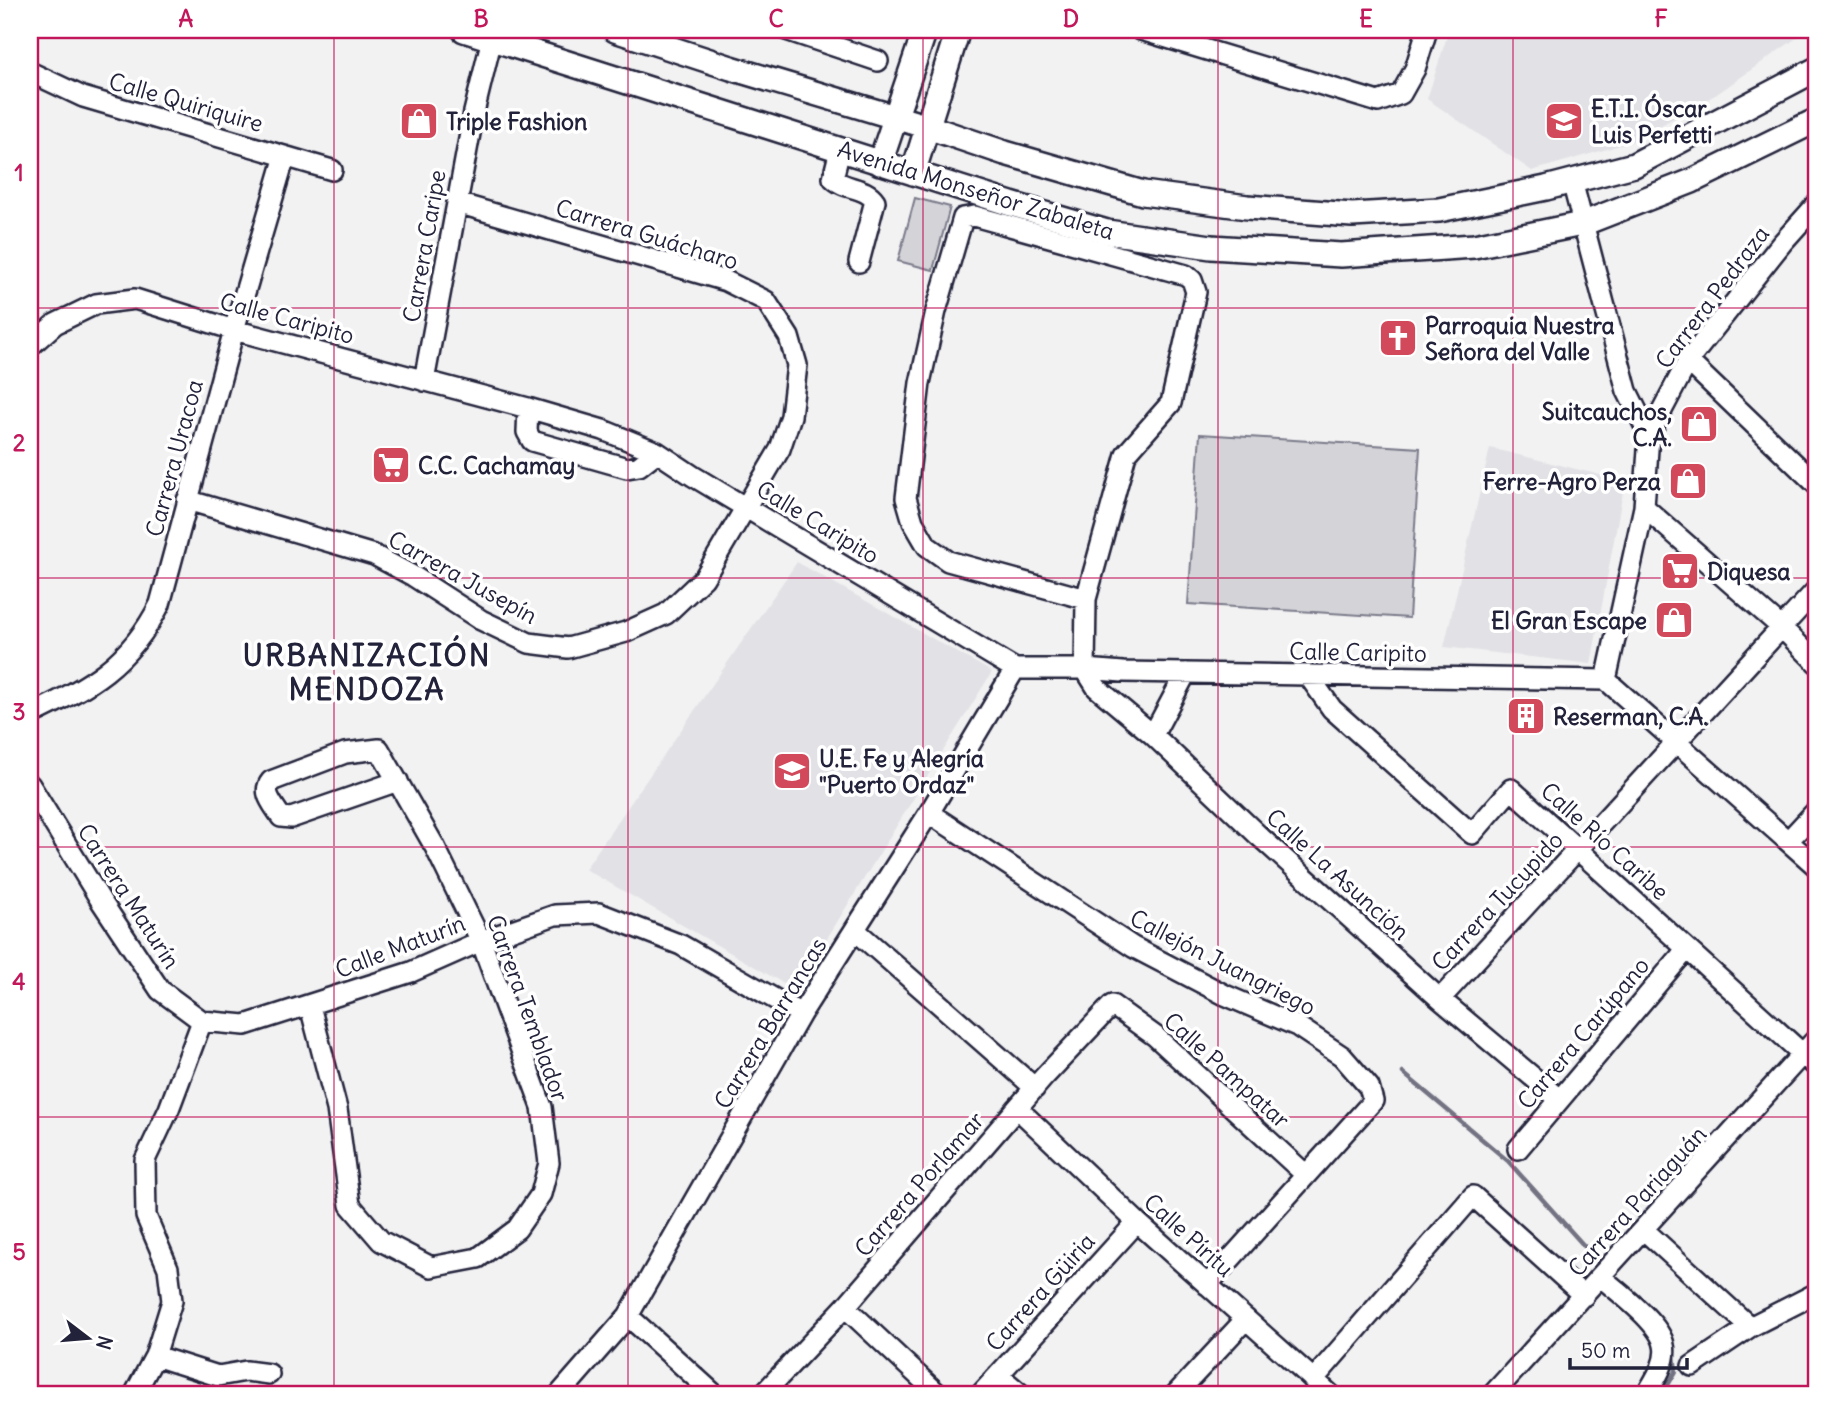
<svg xmlns="http://www.w3.org/2000/svg" width="1847" height="1425" font-family="Delius,sans-serif">
	<style>
		.built { fill: #e2e2e6 }
		.green { fill: #d3d3d8; stroke: #7a7a8a; stroke-width: 2 }
		.lines { fill: none; stroke-linecap: round; stroke-linejoin: round }
		.stream { stroke: #727282; stroke-width: 4.5 }
		.minor-casing { stroke: #22223b; stroke-width: 24 }
		.tertiary-casing { stroke: #22223b; stroke-width: 28 }
		.minor { stroke: #fff; stroke-width: 19 }
		.tertiary { stroke: #fff; stroke-width: 23 }
		.grid { fill: none; stroke: #c2185b; stroke-width: 2; stroke-opacity: 0.55 }
		.labels { text-anchor: middle; dominant-baseline: central; stroke-width: 7; stroke-linejoin: round; paint-order: stroke }
		.street-label { font-size: 23px; fill: #22223b; stroke: #fff }
		.poi-label { font-size: 23px; font-weight: bold; fill: #22223b; stroke: #fff; text-anchor: start }
		.district-label { font-size: 30px; font-weight: bold; letter-spacing: 2px; fill: #22223b; stroke: #fff }
		.neatline { fill: none; stroke: #c2185b; stroke-width: 2.5 }
		.grid-label { font-size: 23px; text-anchor: middle; font-weight: bold; fill: #c2185b }
	</style>
	<rect width="100%" height="100%" fill="#f2f2f3"/>
	<filter id="ink" filterUnits="userSpaceOnUse"><feTurbulence type="fractalNoise" baseFrequency=".0143" numOctaves="2"/><feDisplacementMap in="SourceGraphic" scale="14" xChannelSelector="R" yChannelSelector="G"/><feConvolveMatrix kernelMatrix="1 2 1 2 8 2 1 2 1" color-interpolation-filters="sRGB"/></filter>
	<g filter="url(#ink)">
		<path class="built" d="M1449,30H1808L1717,94L1631,142L1532,171L1427,99Z
			M1490,448L1625,481L1591,664L1444,647Z
			M797,562L992,672L795,990L585,869Z"/>
		<path class="green" d="M915,198L950,207L933,270L898,261Z
			M1200,434L1420,448L1409,618L1188,604Z"/>
		<g class="lines">
			<path class="stream" d="M1403,1073L1508,1161L1603,1267
				M1662,1395L1676,1371L1672,1342"/>
			<g class="minor-casing">
				<path id="minor" d="M786,30L878,61
					M1141,30L1378,102L1401,94L1415,69L1427,30
					M30,72L83,97L332,170
					M840,150L833,178C844,190 865,186 875,201L859,262
					M1572,181L1627,391L1649,435
					M30,346L55,324L96,304L135,299L234,330L528,408L603,430L657,452L693,476L1015,669H1085L1123,672L1606,680
					M1688,361L1817,485
					M424,381L474,112L494,30
					M528,408L527,432L532,441L627,468L639,466L657,452
					M187,500L374,555L413,576L481,620L529,643L568,648L626,632L666,614L704,578L780,449L791,416L797,365L789,337L766,301L726,281L457,203
					M1644,507L1781,627L1817,663
					M1086,599L948,561L927,546L913,522L906,498L920,383L936,311L963,218L974,216L1186,275L1192,280L1196,292L1171,403L1126,454L1086,599L1085,669L1097,688L1153,735L1259,836L1440,999L1559,1099
					M1308,675L1332,709L1472,834L1511,789L1817,1067
					M1606,680L1644,507L1649,435L1688,361L1782,243L1817,204
					M1606,680L1817,867
					M30,715C89,687 130,664 160,604L234,330L285,156
					M1153,735L1186,673
					M30,785L101,901L160,990L202,1021
					M929,813L1133,947L1225,995L1297,1026L1342,1056L1369,1087L1373,1101L1207,1285
					M1788,841L1817,810
					M855,930L1035,1088
					M1440,999L1817,589
					M310,1006L337,1109L350,1205L381,1241L431,1267L478,1258L517,1229L541,1194L549,1163L542,1107L481,941L435,847L379,749L345,753L271,781C261,793 274,805 281,817L291,818L398,781
					M202,1021L245,1025L411,972L481,941L555,915L599,913L681,945L801,1014
					M1017,1108L1137,1222L1331,1395
					M1518,1149L1686,950
					M1644,1230L1750,1327
					M1601,1277C1618,1292 1660,1323 1664,1345C1668,1362 1654,1381 1646,1395
					M845,1307L939,1395
					M628,1316L715,1395
					M155,1356L218,1376L246,1371L269,1374
					M1692,1366L1750,1327L1817,1293
					M998,1375L1022,1395
					M1313,1380L1473,1196L1584,1296
					M134,1395L155,1356L172,1301L168,1268L146,1216L145,1160L169,1109L202,1021
					M559,1395L628,1316L801,1014L929,813L1015,669
					M762,1395L845,1307L1044,1077L1112,1005L1155,1036L1306,1175
					M980,1395L1137,1222
					M1175,1395L1246,1319
					M1492,1395L1817,1038"/>
			</g>
			<g class="tertiary-casing">
				<path id="tertiary" d="M464,30L1011,204L1107,232L1211,247L1341,255L1474,246L1582,224L1692,181L1817,120
					M615,30L731,68L928,127L1005,153L1143,193L1247,207L1352,215L1439,210L1546,188L1634,165L1817,69
					M880,163L925,30
					M913,173L958,30"/>
			</g>
			<use href="#minor" class="minor"/>
			<use href="#tertiary" class="tertiary"/>
		</g>
	</g>
	<path class="grid" d="M334,30V1395M628,30V1395M923,30V1395M1218,30V1395M1513,30V1395M30,308H1817M30,578H1817M30,847H1817M30,1117H1817"/>
	<defs>
		<g id="shop-square" transform="scale(2.0125)"><rect x="-9" y="-9" width="18" height="18" rx="4" fill="#d1495b" stroke="#fff"/><path d="M-5-2.5h2.3a2.7 3.5 0 0 1 5.4 0H5L5.5 6h-11ZM-1.5-2.5h3a1.5 2.3 0 0 0-3 0Z" fill="#fff"/></g>
		<g id="school-square" transform="scale(2.0125)"><rect x="-9" y="-9" width="18" height="18" rx="4" fill="#d1495b" stroke="#fff"/><path d="M0-5L7-2L0 1L-7-2ZM-4 1L0 2.5L4 1V4Q0 6-4 4Z" fill="#fff"/></g>
		<g id="church-square" transform="scale(2.0125)"><rect x="-9" y="-9" width="18" height="18" rx="4" fill="#d1495b" stroke="#fff"/><path d="M-1.2-6h2.4v3.5h3.3v2.4h-3.3V6h-2.4V-.1h-3.3v-2.4h3.3Z" fill="#fff"/></g>
		<g id="supermarket-square" transform="scale(2.0125)"><rect x="-9" y="-9" width="18" height="18" rx="4" fill="#d1495b" stroke="#fff"/><path d="M-6-5.5h2.5l.6 2H6L4.5 2H-2.5L-4.4-4H-6ZM-1.5 3.2a1.3 1.3 0 1 0 .1 0ZM3 3.2a1.3 1.3 0 1 0 .1 0Z" fill="#fff"/></g>
		<g id="building-square" transform="scale(2.0125)"><rect x="-9" y="-9" width="18" height="18" rx="4" fill="#d1495b" stroke="#fff"/><path d="M-4-6H4V6H1V3H-1V6H-4ZM-2.5-4.3h1.7v1.8h-1.7ZM.8-4.3h1.7v1.8H.8ZM-2.5-1h1.7V.8h-1.7ZM.8-1h1.7V.8H.8Z" fill="#fff"/></g>
	</defs>
	<g fill-rule="evenodd">
		<use href="#shop-square" x="419" y="121"/>
		<use href="#school-square" x="1564" y="121"/>
		<use href="#church-square" x="1398" y="338"/>
		<use href="#shop-square" x="1699" y="424"/>
		<use href="#supermarket-square" x="391" y="465"/>
		<use href="#shop-square" x="1688" y="481"/>
		<use href="#supermarket-square" x="1680" y="571"/>
		<use href="#shop-square" x="1674" y="620"/>
		<use href="#building-square" x="1526" y="716"/>
		<use href="#school-square" x="792" y="771"/>
	</g>
	<g class="labels">
		<g class="street-label">
			<text transform="translate(186 102) rotate(16)">Calle Quiriquire</text>
			<text transform="translate(976 190) rotate(17)">Avenida Monseñor Zabaleta</text>
			<text transform="translate(647 234) rotate(17)">Carrera Guácharo</text>
			<text transform="translate(424 246) rotate(-80)">Carrera Caripe</text>
			<text transform="translate(1712 297) rotate(-53)">Carrera Pedraza</text>
			<text transform="translate(287 318) rotate(15)">Calle Caripito</text>
			<text transform="translate(174 458) rotate(-75)">Carrera Uracoa</text>
			<text transform="translate(818 522) rotate(31)">Calle Caripito</text>
			<text transform="translate(463 577) rotate(29)">Carrera Jusepín</text>
			<text transform="translate(1358 652) rotate(1)">Calle Caripito</text>
			<text transform="translate(1605 841) rotate(42)">Calle Río Caribe</text>
			<text transform="translate(1338 874) rotate(42)">Calle La Asunción</text>
			<text transform="translate(129 896) rotate(57)">Carrera Maturín</text>
			<text transform="translate(1497 901) rotate(-47)">Carrera Tucupido</text>
			<text transform="translate(400 946) rotate(-21)">Calle Maturín</text>
			<text transform="translate(1223 962) rotate(27)">Callejón Juangriego</text>
			<text transform="translate(528 1008) rotate(70)">Carrera Temblador</text>
			<text transform="translate(770 1023) rotate(-59)">Carrera Barrancas</text>
			<text transform="translate(1583 1033) rotate(-50)">Carrera Carúpano</text>
			<text transform="translate(1227 1070) rotate(42)">Calle Pampatar</text>
			<text transform="translate(919 1184) rotate(-49)">Carrera Porlamar</text>
			<text transform="translate(1637 1201) rotate(-48)">Carrera Pariaguán</text>
			<text transform="translate(1189 1235) rotate(42)">Calle Píritu</text>
			<text transform="translate(1040 1292) rotate(-48)">Carrera Güiria</text>
		</g>
		<g class="poi-label">
			<text x="1591" y="108">E.T.I. Óscar<tspan x="1591" dy="26">Luis Perfetti</tspan></text>
			<text x="446" y="121">Triple Fashion</text>
			<text x="1425" y="325">Parroquia Nuestra<tspan x="1425" dy="26">Señora del Valle</tspan></text>
			<text x="1672" y="411" text-anchor="end">Suitcauchos,<tspan x="1672" dy="26">C.A.</tspan></text>
			<text x="418" y="465">C.C. Cachamay</text>
			<text x="1661" y="481" text-anchor="end">Ferre-Agro Perza</text>
			<text x="1707" y="571">Diquesa</text>
			<text x="1647" y="620" text-anchor="end">El Gran Escape</text>
			<text x="1553" y="716">Reserman, C.A.</text>
			<text x="819" y="758">U.E. Fe y Alegría<tspan x="819" dy="26">"Puerto Ordaz"</tspan></text>
		</g>
		<g class="district-label">
			<text x="367" y="655">URBANIZACIÓN<tspan x="367" dy="34">MENDOZA</tspan></text>
		</g>
	</g>
	<rect width="1847" height="1425" fill="none" stroke="#fff" stroke-width="77"/>
	<g transform="translate(88 1338) rotate(106)" stroke="#ffffff" stroke-width="5" paint-order="stroke">
	<path d="M0-5L12 26L0 18L-12 26Z" fill="#22223b"/>
	<text y="-10" font-size="19" font-weight="bold" text-anchor="middle" fill="#22223b">N</text>
	</g>
	<path d="M1570 1358v10h117v-10" fill="none" stroke="#22223b" stroke-width="3.5"/>
	<text x="1581" y="1358" font-size="21" fill="#22223b" stroke="#ffffff" stroke-width="5" paint-order="stroke">50 m</text>
	<rect x="38" y="38" width="1770" height="1348" class="neatline"/>
	<g class="grid-label">
		<text x="186" y="27">A</text>
		<text x="481" y="27">B</text>
		<text x="776" y="27">C</text>
		<text x="1071" y="27">D</text>
		<text x="1366" y="27">E</text>
		<text x="1661" y="27">F</text>
		<text x="19" y="181">1</text>
		<text x="19" y="451">2</text>
		<text x="19" y="720">3</text>
		<text x="19" y="990">4</text>
		<text x="19" y="1260">5</text>
	</g>
</svg>
